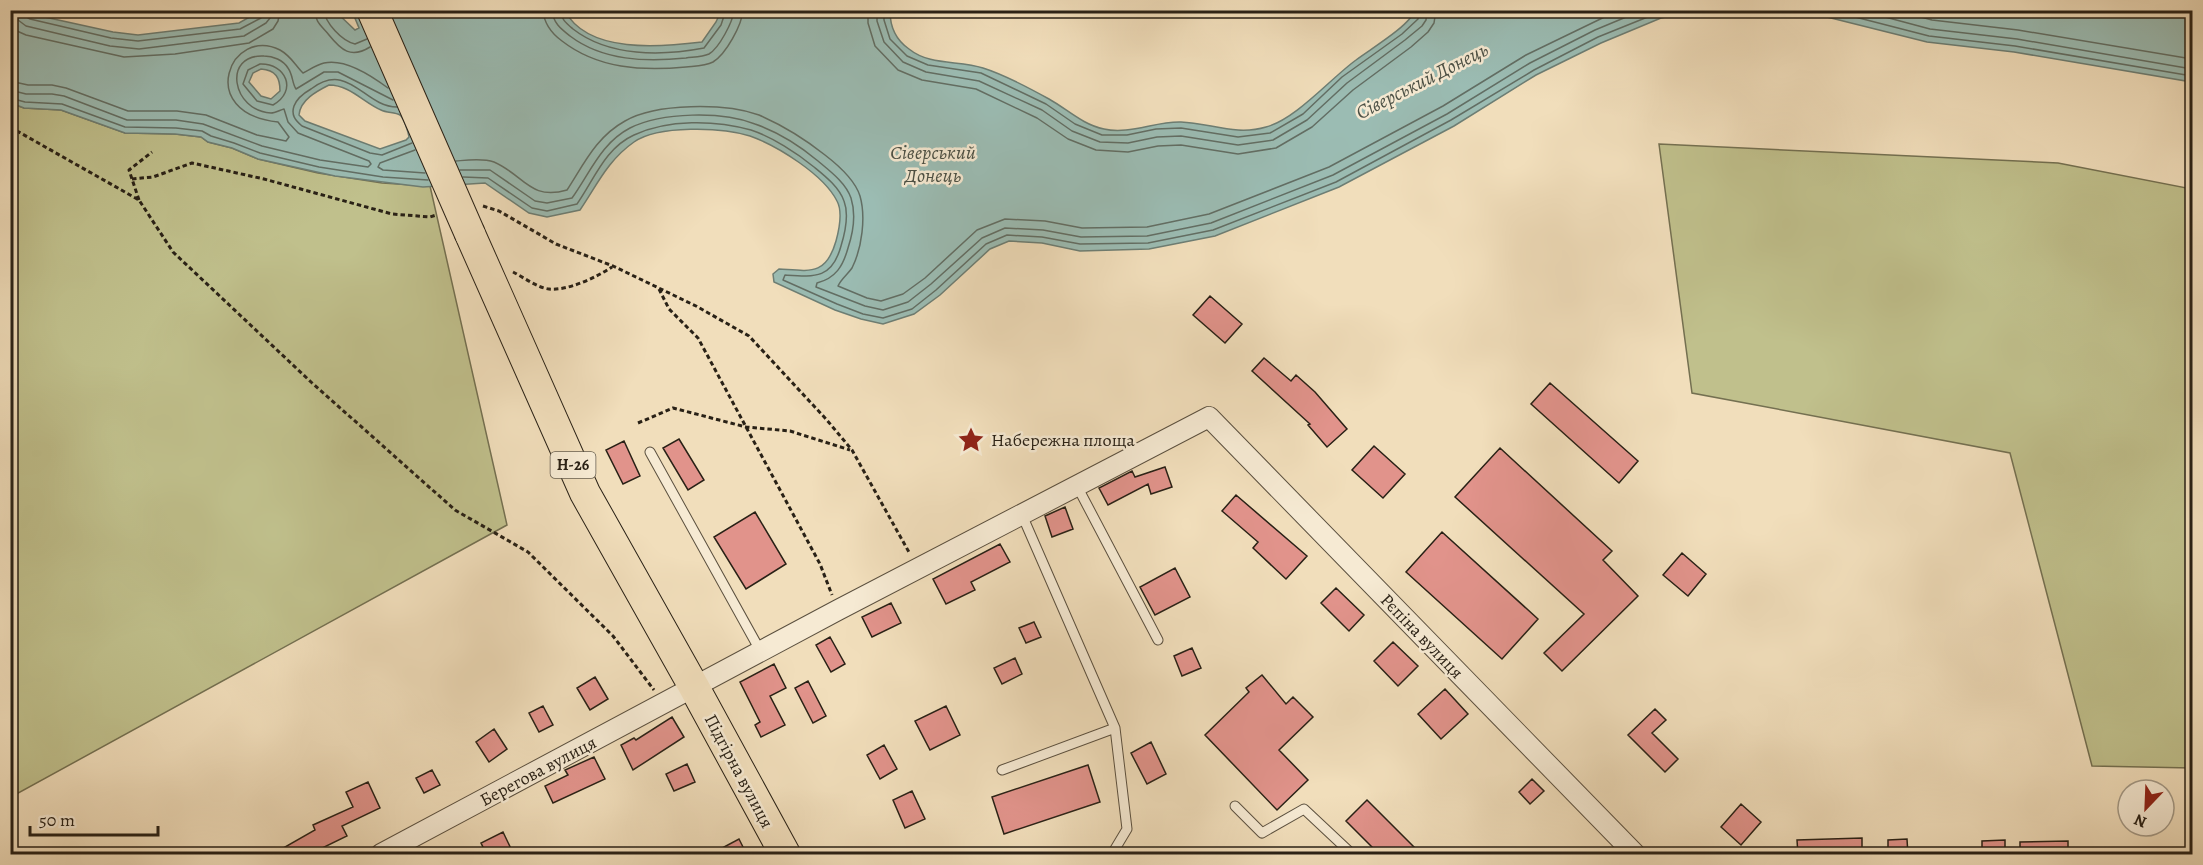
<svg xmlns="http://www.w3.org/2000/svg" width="2203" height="865" font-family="Alegreya,serif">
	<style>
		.green { fill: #c0c08c; stroke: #747051; stroke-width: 1.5 }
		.water { fill: #9bbcb3; stroke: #6d7e74; stroke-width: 1.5; fill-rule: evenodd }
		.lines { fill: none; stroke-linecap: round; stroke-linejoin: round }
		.shore { stroke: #626e64; stroke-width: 1.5 }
		.building { fill: #e1938b; stroke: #292116; stroke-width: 1.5 }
		.lane-casing { stroke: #5b503f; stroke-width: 11 }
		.street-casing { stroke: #5b503f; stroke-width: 22 }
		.primary-casing { stroke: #292116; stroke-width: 32 }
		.path { stroke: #292116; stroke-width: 3; stroke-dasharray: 4.5 3; stroke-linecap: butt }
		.lane { stroke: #f6ead3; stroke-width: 9 }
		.street { stroke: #f6ead3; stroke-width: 20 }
		.primary { stroke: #f1debb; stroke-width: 30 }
		.primary-bridge-casing { stroke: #292116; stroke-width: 32; stroke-linecap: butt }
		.primary-bridge { stroke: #f1debb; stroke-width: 30 }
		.labels { text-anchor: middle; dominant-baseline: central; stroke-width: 5; stroke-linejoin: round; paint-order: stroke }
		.shield { fill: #f6ead3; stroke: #665d4f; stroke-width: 1.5 }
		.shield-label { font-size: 16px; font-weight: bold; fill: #292116 }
		.poi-label { font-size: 18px; fill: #292116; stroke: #f6ead3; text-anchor: start }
		.street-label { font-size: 18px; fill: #292116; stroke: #f6ead3 }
		.water-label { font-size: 20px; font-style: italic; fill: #4b5045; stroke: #f6ead3 }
	</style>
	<rect width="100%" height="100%" fill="#f1debb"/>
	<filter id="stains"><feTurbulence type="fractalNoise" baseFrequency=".00333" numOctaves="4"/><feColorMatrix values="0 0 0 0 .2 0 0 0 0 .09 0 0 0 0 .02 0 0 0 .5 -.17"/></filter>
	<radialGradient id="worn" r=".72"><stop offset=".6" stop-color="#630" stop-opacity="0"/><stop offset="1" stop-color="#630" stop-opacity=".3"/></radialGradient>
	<path class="green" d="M10,103L24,108L61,110L125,133L175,134L201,137L208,142L232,148L258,159L318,173L382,183L430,186L507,525L11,797Z
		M1659,144L2058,163L2192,189V768L2092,766L2010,453L1692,393Z"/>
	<path class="water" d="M10,11H25L31,14L113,32L138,35L239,23L260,11H335L355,30L359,28L352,11H565C588,54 661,47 702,42L716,22L721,11H890C890,27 896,40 909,49C930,66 959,60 983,68C1002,74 1031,89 1049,99C1067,109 1083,125 1104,129C1129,135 1156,121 1181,122C1210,123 1236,136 1266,127C1296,119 1330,79 1356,60C1369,50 1411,25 1414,11H1696L1661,18L1601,43L1536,75L1454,126L1339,187L1215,236L1149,249L1080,251L1042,243L1009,241L990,249L940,295L914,314L883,324L861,319L835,310L774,282L773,274L779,269C810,271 826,276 836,241C839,230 843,212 837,201C824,175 778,146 750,136C722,127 658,125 634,142C608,160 597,185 580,210L547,217L529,213L485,183L423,187L335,176L258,159L232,148L208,142L201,137L175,134L125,133L61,110L24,108L11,103ZM261,69C276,70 280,78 280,91L271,99L261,96L249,82L253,73ZM329,85C350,85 364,103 381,110C387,113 395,112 400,115C404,119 408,131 409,137L406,140L380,149L305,121L299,115C300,100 317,91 329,85Z
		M1803,11H2192V82L2014,52L1927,42Z"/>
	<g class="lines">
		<path class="shore" d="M16,10L18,20L26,26L110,46L139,49L244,36L266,23L270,18L271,10
			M24,10L25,16L30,19L111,38L138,41L240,29L261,18L264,10
			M315,10C315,23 322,26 329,35C341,50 351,59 370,47
			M324,10C325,23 342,41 355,44L367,39
			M543,10C544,24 551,33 562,41C598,69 642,71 686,67C695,66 705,66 713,62C726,54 742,25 743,10
			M552,10C553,23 561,29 570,36C603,61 646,62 686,58C693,57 702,57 709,54C719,48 733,22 734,10
			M560,10C561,19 566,23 573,29C609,57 662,56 704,48L721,25L726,10
			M868,10V23L875,46L898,70L922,80L976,89L1037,118L1068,139L1096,150L1128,152L1158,146L1181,145L1238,154L1276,148L1312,127L1353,90L1411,47L1428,32L1434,23L1436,10
			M877,10V21L884,42L903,62L926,72L979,81L1042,110L1072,131L1100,142L1128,143L1157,137L1181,136L1238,145L1273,140L1307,120L1347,83L1405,40L1422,26L1426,20L1427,10
			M884,10V20L890,39L907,56L928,65L981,73L1046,104L1075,124L1102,135H1127L1156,129L1181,128L1238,137L1270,133L1303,114L1342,77L1402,34L1418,19L1420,10
			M1828,10L1929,36L2015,46L2192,76
			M1859,10L1930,29L2017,39L2192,69
			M1895,10L1932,20L2018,30L2192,59
			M10,24L17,31L26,35L124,57L175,54L249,43L273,29L278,21L280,10
			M260,64C286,63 298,91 273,105L257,101L243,84L248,70Z
			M10,81L28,85H52L66,88L128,111H177L206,115L257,135L286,141L289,137L278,122C194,113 231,25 280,50C291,56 295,65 303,73C309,70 316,65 324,63C345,58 372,76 388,88
			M10,90L26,94H52L64,96L127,120H176L203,124L262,146L320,160L368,167L371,164L369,161L298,133L288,122L284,109C280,110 275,113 271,113C232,111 222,54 264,56C273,56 283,60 288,68C293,75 292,83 296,89L324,72H338L393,100
			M10,98L25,102L62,104L125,127L176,128L202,131L211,136L234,143L260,153L319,167L383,177L428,180
			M397,107C364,107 349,60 311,89C304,93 297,98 294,106C291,115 295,120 302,126L370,153L382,155L412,143
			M415,150L380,163L378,167L383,170L425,173
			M456,161C468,160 483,158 494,162C524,175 530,201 567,190C584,164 596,137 625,121C656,103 725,103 759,115C782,125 805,139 825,155C838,165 855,180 860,196C866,217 862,248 852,268C848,274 841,279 838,286L867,298L881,301L903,294L925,278L977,230L1005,219L1045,221L1082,228L1147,227L1209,214L1329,167L1443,106L1526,55L1619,10
			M460,170H490L535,201L547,203L572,198C590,173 601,143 630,128C662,112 722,111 755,124C778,132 800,146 818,161C830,171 846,183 851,198C856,214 853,233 848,248C843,266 836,278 817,283L816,287L865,306L883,310L908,302L931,284L982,238L1005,228L1043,230L1081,237L1147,236L1211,223L1333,175L1447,114L1530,63L1595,30L1643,10
			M463,177L488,178L532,208L547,211L577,204C594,180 605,148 634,135C668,119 715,120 751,130C772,137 797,153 814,167C825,176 839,187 844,201C849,214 845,233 841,246C832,279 815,277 785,275L783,280L837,304L863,314L883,318L912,309L936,290L986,244L1007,235L1042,237L1080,244L1148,243L1213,230L1336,182L1451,120L1534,70L1598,37L1665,10"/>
	</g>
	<path class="building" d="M1210,296L1242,324L1225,343L1193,315Z
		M1264,358L1291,381L1296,375L1315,392L1347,429L1327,447L1308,425L1310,424L1252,371Z
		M1550,383L1638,461L1619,483L1531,404Z
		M679,439L704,480L688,490L663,448Z
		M624,441L640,476L623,484L606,450Z
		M1374,446L1405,474L1383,498L1352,470Z
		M1500,448L1612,551L1603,560L1638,596L1562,671L1544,653L1584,614L1455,497Z
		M1165,467L1172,487L1151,494L1148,484L1108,505L1099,488L1132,471L1135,477Z
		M1236,495L1307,556L1286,579L1253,548L1258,542L1222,511Z
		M1065,507L1073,529L1052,537L1045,516Z
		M755,512L786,564L746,589L714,537Z
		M1442,532L1538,619L1502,659L1406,572Z
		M1000,544L1010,562L971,582L975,590L946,604L933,579Z
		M1682,553L1706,574L1688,596L1663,575Z
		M1175,568L1190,597L1155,615L1140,587Z
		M1336,588L1364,615L1349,631L1321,603Z
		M891,603L901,623L872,637L862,617Z
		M1034,622L1041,637L1026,643L1019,628Z
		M830,637L845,664L831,672L816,645Z
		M1393,642L1418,666L1398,686L1374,661Z
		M1192,648L1201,668L1182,676L1174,656Z
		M1015,658L1022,674L1002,684L994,668Z
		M774,664L786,688L770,696L785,725L761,737L755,725L760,722L740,682Z
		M1262,675L1286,704L1293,697L1313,717L1279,750L1308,780L1277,810L1205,735L1249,692L1246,688Z
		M595,677L608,699L590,710L577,688Z
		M808,681L826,716L813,723L795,688Z
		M1445,689L1468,714L1441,739L1418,714Z
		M543,706L553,725L539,732L529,713Z
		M946,706L960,735L930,750L915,721Z
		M1655,709L1666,720L1652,733L1678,759L1665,772L1628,735Z
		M672,717L684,737L633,770L621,745L634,738L636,740Z
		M494,729L507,749L489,762L476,742Z
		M1151,742L1166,774L1147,784L1131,753Z
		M884,745L897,769L880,779L867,755Z
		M594,757L605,779L553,803L545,786L568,775L565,770Z
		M687,764L695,782L674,791L666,774Z
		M1088,765L1100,802L1004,834L992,797Z
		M432,770L440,785L424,793L416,778Z
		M1532,779L1544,791L1530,804L1519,792Z
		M368,782L380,808L342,826L347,836L308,855H271L315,830L313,825L353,807L346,792Z
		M912,791L925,819L905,828L893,800Z
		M1367,800L1422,855H1380L1346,821Z
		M1741,804L1761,822L1741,845L1721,827Z
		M503,832L514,855H487L481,843Z
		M1862,838V855H1798L1797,840Z
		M739,839L747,855H709Z
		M1907,839L1908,855H1888V840Z
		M2005,840V855H1982V841Z
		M2068,841V855H2020V842Z"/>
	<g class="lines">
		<g class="lane-casing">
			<path id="lane" d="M650,452L761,652
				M1077,486L1158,640
				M1022,515L1115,728L1127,829L1112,854
				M1002,770L1115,728
				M1235,806L1262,833L1304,809L1352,854"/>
		</g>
		<g class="street-casing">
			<path id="street" d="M381,854L838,610L1209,417L1635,854"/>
		</g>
		<g class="primary-casing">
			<path id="primary" d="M470,234L585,493L694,687L785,854"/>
		</g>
		<path class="path" d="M189,10L193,12
			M10,127L139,200L173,252L311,382L455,510L528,552L613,636L654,690
			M132,179L153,177L192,163L264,179L392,214L430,217L436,215
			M139,200L129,170L152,152
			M483,206L499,211L556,244L613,266L696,306L749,336L826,419L852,450L910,554
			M513,272C523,277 538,288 549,289C568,291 597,277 612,267
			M659,289L669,309L698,338L820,564L832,595
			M638,423L673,408L746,427L790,431L850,450"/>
		<use href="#lane" class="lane"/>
		<use href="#street" class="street"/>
		<use href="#primary" class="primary"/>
		<g class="primary-bridge-casing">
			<path id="primary-bridge" d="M372,10L470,234"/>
		</g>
		<use href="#primary-bridge" class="primary-bridge"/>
	</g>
	<defs>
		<g id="sight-bare" transform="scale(2.07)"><path d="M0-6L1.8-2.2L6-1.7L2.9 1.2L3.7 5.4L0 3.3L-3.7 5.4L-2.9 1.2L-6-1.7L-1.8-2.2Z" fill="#8f2418" stroke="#f6ead3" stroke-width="2.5" paint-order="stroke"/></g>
	</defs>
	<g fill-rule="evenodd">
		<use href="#sight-bare" x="971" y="440"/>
	</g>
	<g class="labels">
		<rect class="shield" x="550.5" y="452" width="45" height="26" rx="4.5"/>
		<g class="shield-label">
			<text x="573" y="465">Н-26</text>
		</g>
		<g class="poi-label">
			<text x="991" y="440">Набережна площа</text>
		</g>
		<g class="street-label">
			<text transform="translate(1422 636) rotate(46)">Рєпіна вулиця</text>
			<text transform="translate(538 771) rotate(-28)">Берегова вулиця</text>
			<text transform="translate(739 771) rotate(62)">Підгірна вулиця</text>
		</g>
		<g class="water-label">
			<text transform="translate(1422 81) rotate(-27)">Сіверський Донець</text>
			<text x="933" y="152">Сіверський<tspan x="933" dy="23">Донець</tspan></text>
		</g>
	</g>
	<rect width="2203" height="865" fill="none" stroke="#f1debb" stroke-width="36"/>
	<rect x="12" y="12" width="2179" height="841" fill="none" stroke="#292116" stroke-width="3"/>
	<rect x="18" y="18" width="2167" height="829" fill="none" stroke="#292116" stroke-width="1.5"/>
	<g transform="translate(2146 808) rotate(203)"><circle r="28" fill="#f6ead3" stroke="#a49a87" stroke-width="1.5"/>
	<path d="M0-4.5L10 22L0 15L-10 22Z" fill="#8f2418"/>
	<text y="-9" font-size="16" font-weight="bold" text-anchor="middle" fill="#292116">N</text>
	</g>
	<path d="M30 826v9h128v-9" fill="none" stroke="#292116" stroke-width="3"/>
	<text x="39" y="826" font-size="18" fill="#292116" stroke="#f6ead3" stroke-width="4.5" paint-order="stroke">50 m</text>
	<rect width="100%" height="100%" filter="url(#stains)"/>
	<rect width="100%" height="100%" fill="url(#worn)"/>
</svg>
